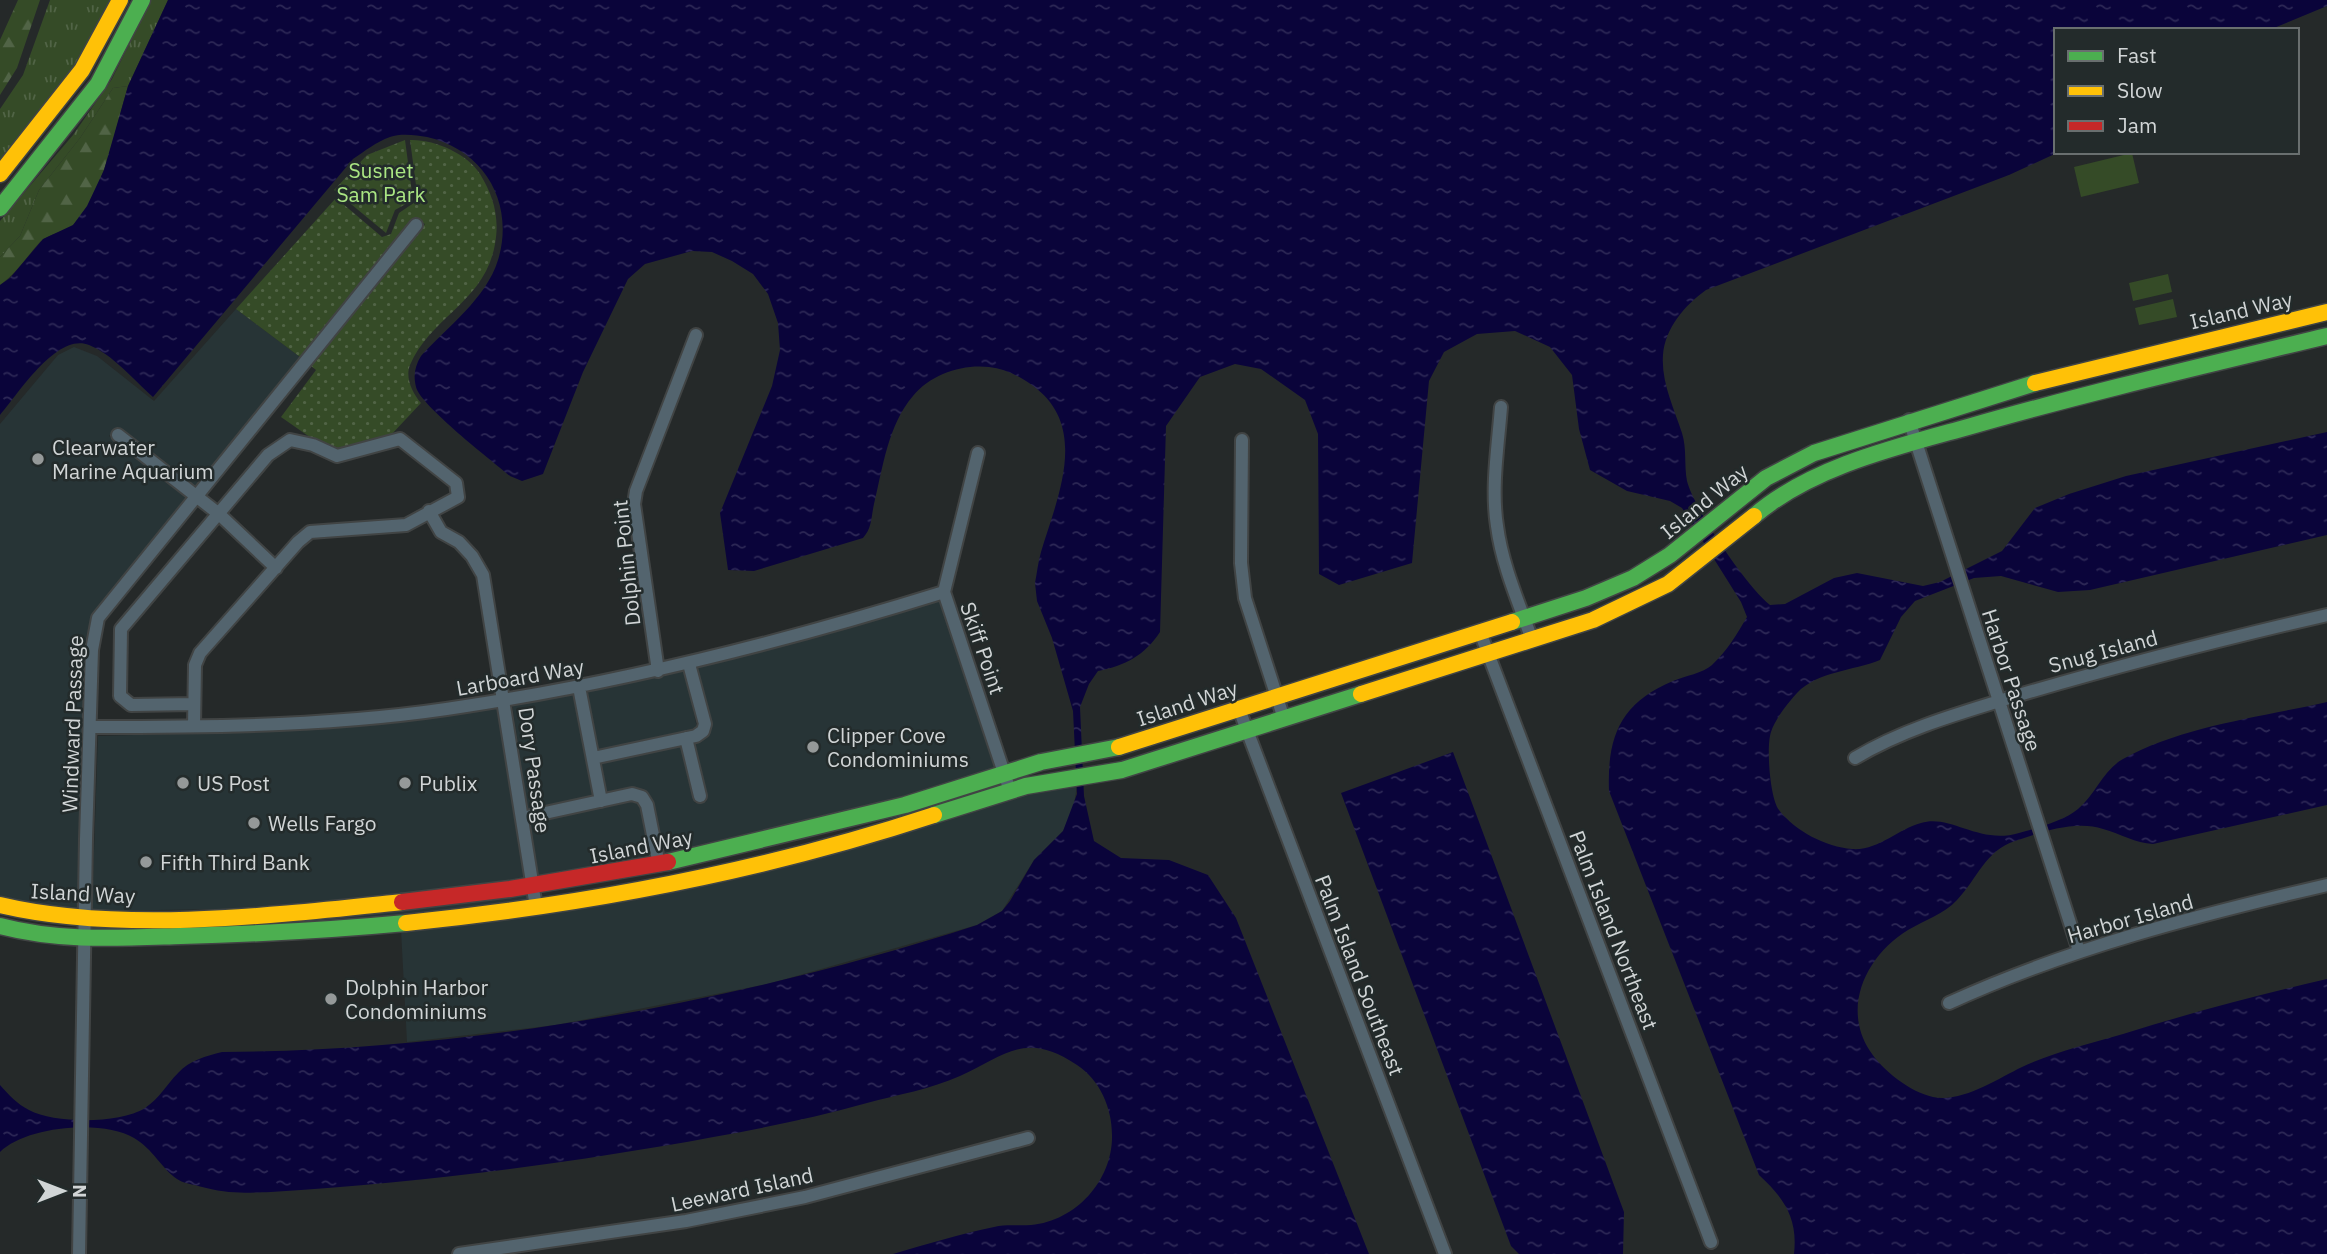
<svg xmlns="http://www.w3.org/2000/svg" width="2327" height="1254" font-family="'IBM Plex Sans',sans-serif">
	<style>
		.built { fill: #273436 }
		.grass { fill: url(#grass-tufts) }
		.forest { fill: url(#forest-firs) }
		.park { fill: url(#park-dots) }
		.pitch { fill: #354b27 }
		.water { fill: url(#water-ripples) }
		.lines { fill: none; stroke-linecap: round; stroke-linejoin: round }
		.street-casing { stroke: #414444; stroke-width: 16 }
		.fast-casing { stroke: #414444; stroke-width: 19 }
		.slow-casing { stroke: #414444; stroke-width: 19 }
		.jam-casing { stroke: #414444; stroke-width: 19 }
		.street { stroke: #53646e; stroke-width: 12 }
		.fast { stroke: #4caf50; stroke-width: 16 }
		.slow { stroke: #ffc107; stroke-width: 16 }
		.jam { stroke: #c62828; stroke-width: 16 }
		.poi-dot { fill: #959999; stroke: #232b2b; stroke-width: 2.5 }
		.labels { text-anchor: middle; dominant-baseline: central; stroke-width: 5; stroke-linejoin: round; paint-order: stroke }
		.park-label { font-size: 21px; fill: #aae683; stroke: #232b2b }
		.street-label { font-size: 21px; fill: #d1d5d6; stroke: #232b2b }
		.poi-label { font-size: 21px; fill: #d1d5d6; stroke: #232b2b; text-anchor: start }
	</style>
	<defs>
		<pattern id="grass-tufts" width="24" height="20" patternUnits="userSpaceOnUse" patternTransform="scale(1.75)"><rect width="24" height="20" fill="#354b27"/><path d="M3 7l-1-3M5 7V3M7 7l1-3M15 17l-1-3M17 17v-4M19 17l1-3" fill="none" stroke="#516446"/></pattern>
		<pattern id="forest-firs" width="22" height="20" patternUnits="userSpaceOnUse" patternTransform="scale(1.75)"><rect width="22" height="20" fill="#354b27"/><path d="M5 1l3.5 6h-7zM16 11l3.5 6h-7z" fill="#516446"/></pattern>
		<pattern id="park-dots" width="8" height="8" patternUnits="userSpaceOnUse" patternTransform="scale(1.75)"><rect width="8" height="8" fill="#354b27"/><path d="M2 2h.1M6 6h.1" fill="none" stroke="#516446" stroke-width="1.8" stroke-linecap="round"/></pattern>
		<pattern id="water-ripples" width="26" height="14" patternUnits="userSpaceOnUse" patternTransform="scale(1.75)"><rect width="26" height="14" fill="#0a043a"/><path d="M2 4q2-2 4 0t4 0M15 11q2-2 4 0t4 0" fill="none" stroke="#2d2856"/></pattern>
	</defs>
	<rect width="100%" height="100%" fill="#252929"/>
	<path class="built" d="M236,309L300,357L195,487L118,427L109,436L187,496L93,615L86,637L79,911L0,899V424L58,355L74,347L97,356L154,401Z
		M940,600L996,769L907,799L664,858L653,804L648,794L634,789L607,794L600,762L681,745L695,803L707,801L694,742L707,735L711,723L697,668L832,633Z
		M685,671L697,728L598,750L586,691Z
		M574,694L594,797L528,811L512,704Z
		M499,706L525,882L471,890L225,909L92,911L98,736L205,733Z
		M1077,785L1073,811L1063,831L1034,860L1002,911L977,925L768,984L556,1025L407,1042L401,930L489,919L1012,796Z
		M632,800L641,807L651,860L538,880L529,822Z
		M527,894L529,902L339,924L92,932V922Z"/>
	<path class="grass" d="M50,0H114L97,35L0,166V109L23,75Z
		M151,0H168L128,86L113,88L80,138L39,190L20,236L0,257V221L73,135L112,79Z"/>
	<path class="forest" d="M18,0H40L17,68L0,95V40Z
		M128,86C117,122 102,201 73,225C64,233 49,233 40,242C27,256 17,273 0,285V257L20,236L39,190L80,138L113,88Z"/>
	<path class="park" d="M405,140L413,200L395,210L386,233L334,190L367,155Z
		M410,140C434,139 468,154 480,174C493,195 500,217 495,244C485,302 431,316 410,365C405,377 412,393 421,403L390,436L337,450L314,440L281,417L316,370L310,365L425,224L414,218L300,357L236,309L336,198L382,237L391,234L399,213L418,200Z"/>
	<path class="pitch" d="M2132,153L2139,183L2081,197L2074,167Z
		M2168,274L2172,292L2133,301L2129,283Z
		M2173,299L2177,317L2139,325L2135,308Z"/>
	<path class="water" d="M168,0H2327V6L2269,30H2056V152H2059L2009,175L1706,290C1685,305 1665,328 1663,355C1661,382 1674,408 1682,433C1687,449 1684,465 1687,481C1694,509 1747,587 1770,605L1785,604L1834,578L1857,573L1923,586L1940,582L2002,551L2035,508L2069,494L2126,476L2327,432V535L2090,590L2058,592L2001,576L1974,578L1915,601L1901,617L1880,660C1853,671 1818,671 1797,693C1788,703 1775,719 1771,732C1766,747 1770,798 1779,810C1795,831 1826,847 1852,849C1878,851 1898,829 1921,823C1951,814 1979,845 2019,833C2036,828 2064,821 2078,809C2096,794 2103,770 2123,759C2182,726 2262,717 2327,702V805L2153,844C2135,843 2121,834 2103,829C2076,820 2041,832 2015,841C1985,851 1978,878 1957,900C1944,914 1925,920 1908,930C1867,955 1841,1007 1870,1051C1882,1070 1910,1092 1933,1097C1962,1103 1997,1079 2022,1067C2054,1052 2089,1044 2123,1034C2190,1013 2258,995 2327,979V1254H1794C1798,1218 1784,1198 1759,1175L1609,791C1607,737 1620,703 1673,681C1685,676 1703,673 1712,665C1727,651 1737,634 1747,617L1741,602L1682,508L1670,501L1627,491L1590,470L1579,429L1572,375L1550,347L1515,331L1477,334L1444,352L1429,381L1412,563L1339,585L1319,574L1318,434L1305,400L1261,369L1235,364L1200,377L1166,426L1160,632C1145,655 1125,666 1098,671L1089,684L1080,707L1084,796L1094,841L1121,858L1169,860L1208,875L1236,918L1369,1254H893C927,1244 960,1234 994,1227C1006,1224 1018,1226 1031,1225C1077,1221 1113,1179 1112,1135C1112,1108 1100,1080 1077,1065C1025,1030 1005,1056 960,1076C931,1089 897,1095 867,1103C800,1122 731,1134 663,1146C533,1168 403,1184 271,1192C240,1193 228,1194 198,1186C192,1184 182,1183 177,1179C162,1169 153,1149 134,1138C103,1119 26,1126 0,1152V1085C9,1095 17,1104 29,1110C56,1124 119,1124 145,1108C160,1098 166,1085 178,1073C190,1060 206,1056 222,1052C477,1050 735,1003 977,925L1002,911L1010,901L1034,860L1063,831L1077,794L1073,711L1052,638L1037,601L1035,583C1037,573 1038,562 1041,552C1056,501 1089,431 1037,389C1023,378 1007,369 989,367C962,364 931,374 913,396C888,425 883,467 874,504C871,518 872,528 863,538L754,571L728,570L720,513L772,386L780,350L778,323L768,294L753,274L732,261L712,252L692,251L645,264L628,279L583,372L543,474L522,481L510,476C492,461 420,405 416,387C413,375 415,366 421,356C447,327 486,299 498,260C515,204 485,150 427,137C416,135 401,133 390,137C376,142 365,151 353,159L153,397C134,380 112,354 89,345C57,332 19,393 0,415V285L10,278L43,239L73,225L87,206L104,170L128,86Z
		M1453,752L1624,1212L1623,1254H1519L1511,1246L1341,793Z"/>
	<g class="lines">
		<g class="street-casing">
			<path id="street" d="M1501,407C1498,446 1491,488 1497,526C1502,565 1519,603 1532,640
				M1909,420L2079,951
				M118,435L219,514L276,568
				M1242,440L1241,563L1245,598L1284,719
				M978,453L944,592L1010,791
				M429,511L441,532L459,542L472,556L483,575L536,907
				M1480,632L1711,1242
				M658,671L634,504L636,491L696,335
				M579,687L601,801
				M194,704L131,705L120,696L121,629L268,455L290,440L313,445L337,456L400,439L456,483L458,497L406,525L310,532L298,542L200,653L195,665L194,726
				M1239,709L1445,1254
				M92,727C216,727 343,726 466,706C629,681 787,641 944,592
				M686,738L700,796
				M593,758L696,736L703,731L705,724L689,664
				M1855,758C1905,728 1964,712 2019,695C2121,665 2223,639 2327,615
				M522,818L632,794L642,797L647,805L659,865
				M1949,1003C2069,948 2198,915 2327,885
				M79,1254L86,839L92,650L98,618L416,225
				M459,1254L686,1221L805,1197L1028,1138"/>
		</g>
		<g class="fast-casing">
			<path id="fast" d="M0,208L98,84L142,0
				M1754,516C1811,467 1896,447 1968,427C2086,393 2207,365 2327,336
				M1512,622L1586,598L1633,578L1670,555L1766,478L1814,453L2035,383
				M934,815L1026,786L1122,770L1361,694
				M668,862L905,805L1041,762L1119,747
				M0,926C60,942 120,938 181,936C256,934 331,930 406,923"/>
		</g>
		<g class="slow-casing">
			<path id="slow" d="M0,174L82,70L120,0
				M2035,383L2327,312
				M1361,694L1593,620L1668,584L1754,516
				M1119,747L1512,622
				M0,905C122,934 278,915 402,902
				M406,923C584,905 764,871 934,815"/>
		</g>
		<g class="jam-casing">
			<path id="jam" d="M402,902L510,889L668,862"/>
		</g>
		<use href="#street" class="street"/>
		<use href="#fast" class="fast"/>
		<use href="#slow" class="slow"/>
		<use href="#jam" class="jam"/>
	</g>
	<g class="poi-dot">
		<circle cx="38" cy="459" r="7"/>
		<circle cx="813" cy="747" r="7"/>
		<circle cx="183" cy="783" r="7"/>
		<circle cx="405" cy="783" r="7"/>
		<circle cx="254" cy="823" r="7"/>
		<circle cx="146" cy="862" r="7"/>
		<circle cx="331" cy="999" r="7"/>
	</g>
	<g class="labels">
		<g class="park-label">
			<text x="381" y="170">Susnet<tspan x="381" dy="24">Sam Park</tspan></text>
		</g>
		<g class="street-label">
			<text transform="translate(2241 310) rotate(-13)">Island Way</text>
			<text transform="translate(1704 501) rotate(-39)">Island Way</text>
			<text transform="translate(626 563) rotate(-96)">Dolphin Point</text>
			<text transform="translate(983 648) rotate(71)">Skiff Point</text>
			<text transform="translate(2103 651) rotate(-15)">Snug Island</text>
			<text transform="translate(520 677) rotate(-10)">Larboard Way</text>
			<text transform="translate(2012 680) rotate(72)">Harbor Passage</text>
			<text transform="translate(1187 703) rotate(-18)">Island Way</text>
			<text transform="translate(72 724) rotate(-88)">Windward Passage</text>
			<text transform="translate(535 770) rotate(82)">Dory Passage</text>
			<text transform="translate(641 846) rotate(-11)">Island Way</text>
			<text transform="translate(83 893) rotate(3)">Island Way</text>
			<text transform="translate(2130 918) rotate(-16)">Harbor Island</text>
			<text transform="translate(1614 930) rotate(69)">Palm Island Northeast</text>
			<text transform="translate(1360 975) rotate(69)">Palm Island Southeast</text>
			<text transform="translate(742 1189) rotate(-12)">Leeward Island</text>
		</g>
		<g class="poi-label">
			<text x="52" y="447">Clearwater<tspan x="52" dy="24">Marine Aquarium</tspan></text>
			<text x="827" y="735">Clipper Cove<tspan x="827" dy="24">Condominiums</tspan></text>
			<text x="197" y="783">US Post</text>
			<text x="419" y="783">Publix</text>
			<text x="268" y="823">Wells Fargo</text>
			<text x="160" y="862">Fifth Third Bank</text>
			<text x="345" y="987">Dolphin Harbor<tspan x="345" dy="24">Condominiums</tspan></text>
		</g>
	</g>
	<rect x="2054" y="28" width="245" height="126" fill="#232b2b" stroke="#696f6f" stroke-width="2"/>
	<rect x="2068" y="51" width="35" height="10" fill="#4caf50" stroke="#696f6f" stroke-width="2"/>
	<text x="2117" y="63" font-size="21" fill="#d1d5d6">Fast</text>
	<rect x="2068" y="86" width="35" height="10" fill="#ffc107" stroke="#696f6f" stroke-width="2"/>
	<text x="2117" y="98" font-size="21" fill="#d1d5d6">Slow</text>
	<rect x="2068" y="121" width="35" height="10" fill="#c62828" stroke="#696f6f" stroke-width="2"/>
	<text x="2117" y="133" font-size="21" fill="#d1d5d6">Jam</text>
	<g transform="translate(63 1191) rotate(90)" stroke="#232b2b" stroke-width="5" paint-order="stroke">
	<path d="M0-5L12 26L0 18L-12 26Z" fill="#d1d5d6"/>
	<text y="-10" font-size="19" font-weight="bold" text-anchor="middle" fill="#d1d5d6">N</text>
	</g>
</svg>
